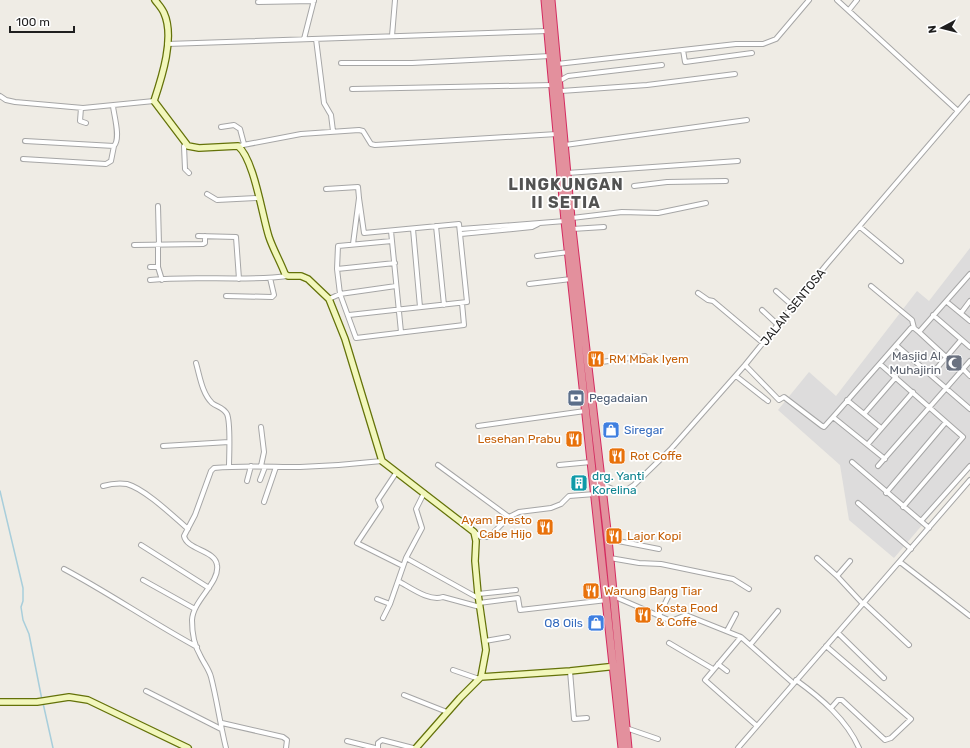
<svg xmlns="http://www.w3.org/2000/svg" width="970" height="748" font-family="Rubik,sans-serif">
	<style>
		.residential { fill: #dddcdc }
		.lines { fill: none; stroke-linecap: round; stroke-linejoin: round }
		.stream { stroke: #a8cedb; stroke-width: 1.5 }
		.street-casing { stroke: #a6a6a6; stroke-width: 6 }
		.secondary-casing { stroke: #647209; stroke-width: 8 }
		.highway-casing { stroke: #d42c60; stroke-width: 9 }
		.street { stroke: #fff; stroke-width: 4 }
		.secondary { stroke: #f2f7bc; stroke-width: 5.5 }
		.highway { stroke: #e3909d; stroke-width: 7 }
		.labels { text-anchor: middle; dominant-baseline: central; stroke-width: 3.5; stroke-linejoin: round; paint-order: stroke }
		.street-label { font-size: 12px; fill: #1f1f1f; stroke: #fff }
		.worship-label { font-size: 12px; fill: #5b616d; stroke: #fff; text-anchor: end }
		.food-label { font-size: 12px; fill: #c56008; stroke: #fff; text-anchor: start }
		.service-label { font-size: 12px; fill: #4e5e75; stroke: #fff; text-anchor: start }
		.shop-label { font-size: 12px; fill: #366cbe; stroke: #fff; text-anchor: start }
		.culture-label { font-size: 12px; fill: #0d838f; stroke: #fff; text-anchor: start }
		.district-label { font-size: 16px; font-weight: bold; letter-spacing: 1px; fill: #525252; stroke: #fff }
	</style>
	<rect width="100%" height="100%" fill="#efece5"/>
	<path class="residential" d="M970,248V469L894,558L849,520L840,465L778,410L809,372L836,396L917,291L929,301Z"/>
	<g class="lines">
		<path class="stream" d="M0,491L23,588V601L21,607L23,620L29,634L42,700
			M43,703L53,748"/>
		<g class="street-casing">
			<path id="street" d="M837,0L958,111
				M258,2L314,1
				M849,10L857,0
				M392,36L395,0
				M304,39L314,0
				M316,39L324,103L331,115L333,131
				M167,44L548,31
				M683,50L685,62L752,53
				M341,63H412L550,56
				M557,64L736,44H763L776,39L809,0
				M559,81L568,76L662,65
				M352,89L553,85
				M561,91L647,85L735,74
				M0,96L6,100L15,102L83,108L154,101
				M81,108L80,121L86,123
				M221,127L234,125L240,129L244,144
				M25,141L114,146C121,138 114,116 113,106
				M186,145L184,146L185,169L189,173
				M565,145L747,120
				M238,146L301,134L359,130L363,131L371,144L375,145L557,134
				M23,159L106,164L111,161L114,146
				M567,173L738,161
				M634,186L667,182L726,181
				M326,189L358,187L359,198L353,244
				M207,194L217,200L258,198
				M158,206L159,244
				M572,218L622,212L658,213L706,203
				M436,226L444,305
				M860,227L901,261
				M413,229L420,307
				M461,229L565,221
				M572,229L604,227
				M391,231L401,332
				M461,234L532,227L538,224
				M198,236L236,237L239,279
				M392,241L338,246L337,269L340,294L356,338L464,325L462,303
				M158,244V267L162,280
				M134,245L203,244L205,243V236
				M537,256L569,252
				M150,267H158
				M337,269L395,263
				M150,280C196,275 242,282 288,276
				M529,284L571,279
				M871,286L912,320L914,328
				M776,291L793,306
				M698,293L708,300L713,301L763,343
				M226,296L272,297L274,295L270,278
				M329,299L340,294L396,286
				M947,302L970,321
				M762,310L778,325
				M961,313L970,301
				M349,315L467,302L459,224L364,233L359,198
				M933,315L970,347
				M919,332L946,357
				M896,345L970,409
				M196,363C200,377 202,393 212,403C217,407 223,407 227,414C231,423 229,456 229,467
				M587,364L645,356
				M880,364L963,437L903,507
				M745,365L779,400L784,397L822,426L824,427L833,417
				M963,369L970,376
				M931,375L961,340
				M736,376L768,401
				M847,400L881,428
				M864,414L896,377
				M478,426L585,411
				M261,427L264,452L261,466
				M868,444L913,392
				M163,446L229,442
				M885,459L833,417L911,328H914L919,332L970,274
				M852,462L929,528
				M438,465L509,517
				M559,465L591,462
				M878,466L970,361
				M396,473L378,500L381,507L357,543L403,566
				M260,480L265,467
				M247,481L251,466
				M594,481L615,490L625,491L634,485L670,450L745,365L827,264L970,97
				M103,486C110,484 119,483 127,484C145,489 173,516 188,529
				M886,493L946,422
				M264,502L276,467
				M858,503L911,549
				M921,521L970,466
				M474,532L481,537H489L509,517L519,512L551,508L561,504L569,496L595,494
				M608,539L659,549
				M141,545L209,588
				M406,558L478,598
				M610,558L639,563L661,564L733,579L749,589
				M817,558L837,576
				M850,561L837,576L863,604
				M900,562L970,616
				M64,569C109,593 151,622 197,647
				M143,580L195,609
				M398,581C410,587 429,602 443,597L480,607
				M478,594L516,590
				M613,596L671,621L686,615L741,637L793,683
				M377,599L390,604
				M479,603L518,598L520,610L607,600
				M864,603L909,645
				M659,616L668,597
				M383,618L390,604L406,558L422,528L416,509L424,493
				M727,631L736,614
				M838,633L884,678
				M741,637L705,680L757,726
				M485,641L508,637
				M669,643L713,669
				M750,645L778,611
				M826,646L911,719L891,738L885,740L842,700H838L831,708
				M718,664L727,671
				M453,670L479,679
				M570,671L574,719L587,718
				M796,680C821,698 847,720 859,748
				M146,691L221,729
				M404,695L447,712
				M222,723L283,737L287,740L286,748
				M626,728L658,739
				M347,741L375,748
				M226,748C220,724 217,700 211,677C209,669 203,662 200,655C194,645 192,631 192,620C193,600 220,583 217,565C215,550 187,550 184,536L195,515L211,471L214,468C243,465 271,467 300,467C328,466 355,464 382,461
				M378,748V743L382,740L413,748
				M738,748L970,480"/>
		</g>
		<g class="secondary-casing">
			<path id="secondary" d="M155,0C158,4 162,8 164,13C175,37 162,77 154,101L188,146L199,148L238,146C254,159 262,215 269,237C273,249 280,261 285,274L288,276H301L308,279L329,299L345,339L382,461L474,532L476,541L475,561L478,594L486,650L481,677
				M0,702H37L69,697L88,700L188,748
				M416,748L460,698L481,677L570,671L617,666"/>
		</g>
		<g class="highway-casing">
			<path id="highway" d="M545,0L565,221L622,748
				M551,0L572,229L608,539L628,748"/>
		</g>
		<use href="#street" class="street"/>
		<use href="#secondary" class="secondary"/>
		<use href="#highway" class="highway"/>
	</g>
	<defs>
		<g id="restaurant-square" transform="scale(0.9)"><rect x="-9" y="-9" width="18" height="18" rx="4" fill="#e8710a" stroke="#fff"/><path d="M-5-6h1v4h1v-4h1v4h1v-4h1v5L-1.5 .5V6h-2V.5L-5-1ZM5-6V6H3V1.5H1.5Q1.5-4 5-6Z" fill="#fff"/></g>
		<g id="mosque-square" transform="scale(0.9)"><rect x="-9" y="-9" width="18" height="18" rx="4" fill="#6b7280" stroke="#fff"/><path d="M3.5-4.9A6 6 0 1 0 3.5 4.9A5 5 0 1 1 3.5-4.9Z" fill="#fff"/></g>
		<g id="bank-square" transform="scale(0.9)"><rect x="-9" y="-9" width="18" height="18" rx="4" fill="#5c6f8a" stroke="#fff"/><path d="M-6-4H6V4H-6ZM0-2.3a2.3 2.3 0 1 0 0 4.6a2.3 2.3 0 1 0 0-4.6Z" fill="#fff"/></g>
		<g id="shop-square" transform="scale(0.9)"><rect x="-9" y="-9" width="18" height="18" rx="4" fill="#3f7fe0" stroke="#fff"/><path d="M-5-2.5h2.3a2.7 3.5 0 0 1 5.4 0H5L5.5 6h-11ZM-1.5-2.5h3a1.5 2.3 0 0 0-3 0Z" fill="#fff"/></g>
		<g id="building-square" transform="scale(0.9)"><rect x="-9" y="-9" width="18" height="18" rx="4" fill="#0f9aa8" stroke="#fff"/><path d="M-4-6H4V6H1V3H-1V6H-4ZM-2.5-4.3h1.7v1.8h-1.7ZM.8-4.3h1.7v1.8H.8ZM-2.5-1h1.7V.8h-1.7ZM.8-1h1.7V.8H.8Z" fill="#fff"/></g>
	</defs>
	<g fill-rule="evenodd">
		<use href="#restaurant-square" x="596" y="359"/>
		<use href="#mosque-square" x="954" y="363"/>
		<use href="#bank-square" x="576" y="398"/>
		<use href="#shop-square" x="611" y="430"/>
		<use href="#restaurant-square" x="574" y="439"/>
		<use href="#restaurant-square" x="617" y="456"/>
		<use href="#building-square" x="579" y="483"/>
		<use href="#restaurant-square" x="545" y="527"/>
		<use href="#restaurant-square" x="614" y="536"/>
		<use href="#restaurant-square" x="591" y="591"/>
		<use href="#restaurant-square" x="643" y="615"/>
		<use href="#shop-square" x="596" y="623"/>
	</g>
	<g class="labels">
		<g class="street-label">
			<text transform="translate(793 307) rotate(-51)">JALAN SENTOSA</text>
		</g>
		<g class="worship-label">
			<text x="941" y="356">Masjid Al<tspan x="941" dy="14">Muhajirin</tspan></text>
		</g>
		<g class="food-label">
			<text x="609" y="359">RM Mbak Iyem</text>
			<text x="561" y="439" text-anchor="end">Lesehan Prabu</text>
			<text x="630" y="456">Rot Coffe</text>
			<text x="532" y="520" text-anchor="end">Ayam Presto<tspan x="532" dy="14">Cabe Hijo</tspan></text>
			<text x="627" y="536">Lajor Kopi</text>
			<text x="604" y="591">Warung Bang Tiar</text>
			<text x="656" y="608">Kosta Food<tspan x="656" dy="14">&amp; Coffe</tspan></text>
		</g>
		<g class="service-label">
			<text x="589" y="398">Pegadaian</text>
		</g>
		<g class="shop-label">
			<text x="624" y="430">Siregar</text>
			<text x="583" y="623" text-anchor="end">Q8 Oils</text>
		</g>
		<g class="culture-label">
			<text x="592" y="476">drg. Yanti<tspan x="592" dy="14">Korelina</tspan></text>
		</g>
		<g class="district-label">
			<text x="566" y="184">LINGKUNGAN<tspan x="566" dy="18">II SETIA</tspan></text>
		</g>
	</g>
	<g transform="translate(942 28) rotate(263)" stroke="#ffffff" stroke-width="3" paint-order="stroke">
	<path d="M0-3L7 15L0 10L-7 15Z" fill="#1f1f1f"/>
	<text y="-6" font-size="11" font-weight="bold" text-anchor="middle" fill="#1f1f1f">N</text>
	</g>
	<path d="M10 26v6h64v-6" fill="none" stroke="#1f1f1f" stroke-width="2"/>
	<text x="16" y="26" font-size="12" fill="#1f1f1f" stroke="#ffffff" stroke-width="3" paint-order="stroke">100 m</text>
</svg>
